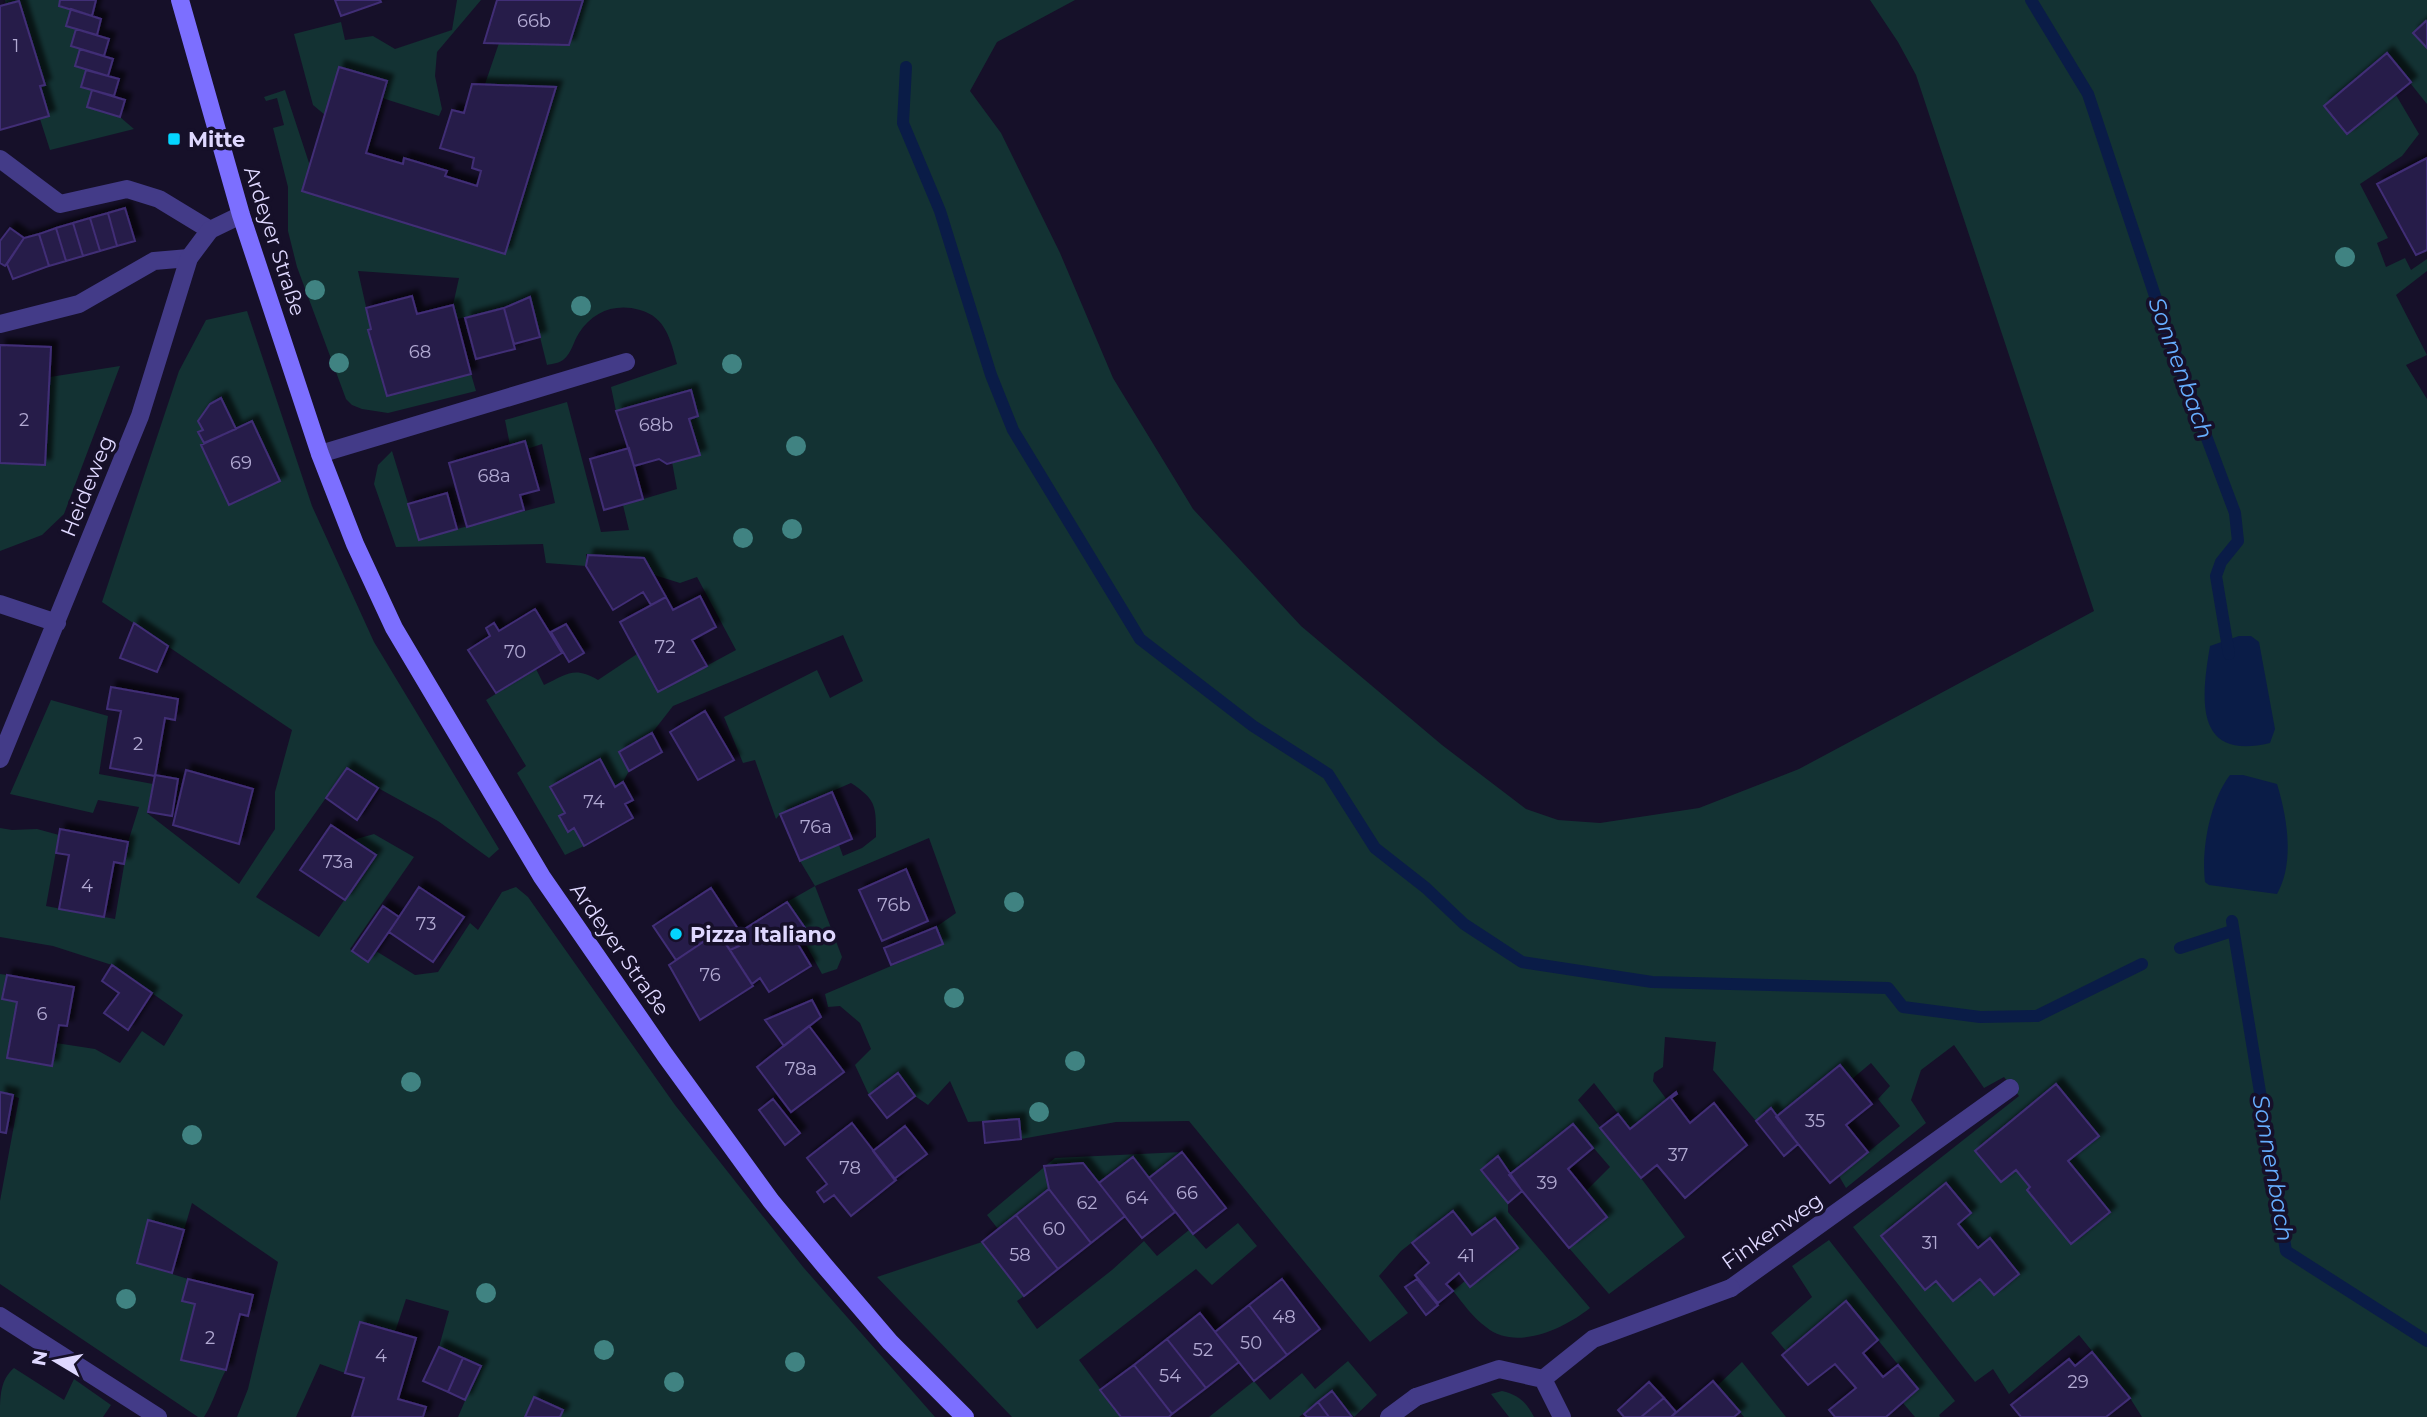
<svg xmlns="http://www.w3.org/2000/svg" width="2427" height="1417" font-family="Montserrat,sans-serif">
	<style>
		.green { fill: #133233 }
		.water { fill: #0a1c47 }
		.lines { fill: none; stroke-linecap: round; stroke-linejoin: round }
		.stream { stroke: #0a1c47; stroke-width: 12 }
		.building { fill: #281c4a; stroke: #412e76; stroke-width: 2; filter: url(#shadow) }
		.lane { stroke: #433b88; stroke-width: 18 }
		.street { stroke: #433b88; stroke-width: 18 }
		.secondary { stroke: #7c6fff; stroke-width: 18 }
		.tree { fill: #408382 }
		.poi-dot { fill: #04d5ff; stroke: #161029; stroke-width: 2.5 }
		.labels { text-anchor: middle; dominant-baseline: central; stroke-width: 7; stroke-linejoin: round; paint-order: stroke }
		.number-label { font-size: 18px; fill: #b1a9d2 }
		.poi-label { font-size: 21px; font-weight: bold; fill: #dfd8ff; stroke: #161029; text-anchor: start }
		.street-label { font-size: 21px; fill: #dfd8ff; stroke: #161029 }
		.water-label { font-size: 23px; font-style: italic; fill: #66aeff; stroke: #161029 }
	</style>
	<defs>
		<filter id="shadow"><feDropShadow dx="6" dy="-6" stdDeviation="2" flood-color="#0009"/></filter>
	</defs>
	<rect width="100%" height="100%" fill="#161029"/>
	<path class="green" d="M5,0H60L59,6L71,9L67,25L76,29L71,46L80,49L75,66L86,70L81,87L92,90L88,107L120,117L134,129L50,150L40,119L49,115L40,86L45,84L19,1L6,5Z
		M457,0H481L437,52L435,76L442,109L439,116L382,98L387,81L340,67L325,115L313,105L294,34L341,22L345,40L373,36L395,49L452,30Z
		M583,0H1075L997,42L970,91L1001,133L1060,253L1113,378L1193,509L1301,626L1442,745L1526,809L1558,820L1600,823L1699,808L1799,769L2094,611L1916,75L1898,42L1870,0H2427V22L2413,33L2427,48V104L2387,54L2324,106L2347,134L2396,95L2419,134L2402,156L2360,184L2388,238L2377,243L2386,267L2405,258L2411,270L2427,259V271L2396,295L2427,355L2406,365L2427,399V1417H2142L2130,1398L2079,1335L2009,1394L1993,1369L1975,1382L1853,1227L2019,1096L2004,1077L1984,1088L1954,1045L1921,1070L1911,1100L1926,1123L1846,1188L1839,1176L1900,1126L1878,1099L1890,1086L1871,1063L1852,1079L1840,1066L1778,1116L1771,1108L1756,1121L1713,1070L1716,1042L1665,1037L1663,1067L1654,1073L1653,1081L1667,1100L1630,1129L1594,1083L1578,1100L1641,1178L1685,1237L1609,1294L1569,1248L1607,1217L1586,1191L1610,1167L1573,1124L1512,1173L1497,1156L1481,1170L1508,1203V1212L1590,1308C1565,1328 1516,1352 1486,1327C1473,1318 1463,1303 1453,1291L1465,1281L1470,1287L1518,1248L1495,1218L1472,1235L1452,1211L1401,1251L1379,1276L1408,1313L1370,1342L1189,1121L1116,1122L1021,1139L1018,1119L968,1122L950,1081L928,1105L915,1096L898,1073L869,1095L855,1065L871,1049L860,1023L840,1006L828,1007L825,994L943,944L936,927L956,913L929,838L815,886L842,957L837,969L822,974L799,932L804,927L787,902L815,886L800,861L839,845L843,856L862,848L876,837C876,807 877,800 851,783L780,814L776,819L755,760L743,763L724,717L817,670L830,698L863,681L843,635L673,706L652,733L620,752L629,771L623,782L615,787L600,759L551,786L565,813L559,816L568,831L574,828L584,846L565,855L517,773L526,766L486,700L536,669L544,685C567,674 574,666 598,680L637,654L658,692L736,650L697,577L680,583L654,575L643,558L586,554V566L546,563L543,544L396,547L374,484L378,465L392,451L419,539L555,503L542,444L527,449L525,441L510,445L505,420L567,402L601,532L629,530L623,505L677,489L672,462L700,455L689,419L698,416L691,390L616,411L611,387L677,364C671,341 666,317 640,310C616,303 593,311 579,333C573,342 572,353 563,360C559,363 552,364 547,365L530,297L504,308L457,319L453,305L459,278L358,271L371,329L369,330L387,395L471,374L476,391L388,413L362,409L352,405L346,399L297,267L288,231V187L273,128L284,125L277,98L266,101L264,97L285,90L310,166L302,191L505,253L555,87L485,84L499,43L569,45Z
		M247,311L312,506L374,642L499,849L489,858L438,821L378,788L347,768L256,897L319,937L375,855L353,840L374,834L414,857L350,949L368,962L376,951L415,975L438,972L470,923L478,930L502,892L516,887L528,897L675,1105L803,1267L935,1417H458L480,1366L439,1347L449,1311L406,1299L395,1332L360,1322L345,1373L320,1364L296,1417H237L248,1389L278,1262L192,1203L184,1230L148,1220L137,1263L188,1279L183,1300L195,1304L181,1359L226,1370C217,1386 214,1402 204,1417H198L0,1284V1201L19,1098L0,1092V974L7,975L2,999L17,1002L7,1058L52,1066L56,1043L95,1049L120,1063L142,1031L164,1046L183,1015L112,965L53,946L0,937V828L12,830L37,829L59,835L46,906L115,919L128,842L139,807L98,800L93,813L10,794L51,700L108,716L99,774L153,784L147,813L239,884L275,829V792L292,730L102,602L179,371L206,320Z
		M120,366L64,514L42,535L0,551V463L45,465L50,377Z
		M1182,1152L1149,1178L1133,1157L1099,1183L1083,1163L998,1229L987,1215L1055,1158Z
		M1238,1223L1257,1246L1212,1285L1196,1269L1079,1360L1121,1417H1012L877,1277L982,1242L1024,1296L1017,1301L1037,1329L1112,1270L1144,1241L1157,1256L1189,1230L1206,1249Z
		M1829,1240L1955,1401L1939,1415L1940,1417H1915L1903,1403L1918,1389L1846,1301L1786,1351L1771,1333L1812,1297L1792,1266Z
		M1348,1361L1377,1395L1354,1417L1332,1391L1299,1417H1209L1254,1381L1270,1400L1302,1373L1315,1389Z
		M1742,1362L1786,1417H1744L1717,1386Z
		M14,1368L64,1400L74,1379L111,1405L103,1417H0C0,1396 0,1380 14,1368Z
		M1502,1391C1519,1395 1526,1402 1534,1417H1509L1491,1394Z"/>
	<path class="water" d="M2239,636H2251L2259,642L2275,729L2270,743C2194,761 2201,699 2210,646Z
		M2230,775H2243L2277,784C2287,816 2295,863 2277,894L2209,885L2205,882C2201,849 2210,801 2230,775Z"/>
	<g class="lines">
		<path class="stream" d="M2031,0L2088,94L2167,332L2235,513L2238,541L2221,562L2216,576L2229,654
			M906,67L903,123L940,211L991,375L1013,430L1140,639L1253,726L1328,774L1375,848L1426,888L1464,924L1522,962L1652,982L1888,988L1903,1007L1980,1017L2037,1016L2142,964
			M2232,921L2286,1251L2427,1341
			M2180,948L2232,931"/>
	</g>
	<path class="building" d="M60,0H96L92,16L59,6Z
		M335,0H380L381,2L341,16Z
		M497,0H583L569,45L484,43Z
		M19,1L45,85L40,86L49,116L0,130V6Z
		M71,9L101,19L97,35L66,26Z
		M2426,21L2427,22V48L2413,33Z
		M76,29L109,39L104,56L71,46Z
		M80,49L113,59L108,76L75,66Z
		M2387,53L2411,82L2347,134L2324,106Z
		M339,67L387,81L366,153L403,164L404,158L447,171L445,176L477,186L481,171L472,168L474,158L440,148L452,110L464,113L472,84L556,87L505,254L302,191Z
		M86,70L119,79L114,96L81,87Z
		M92,90L125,100L120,117L87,107Z
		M2427,158V250L2416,255L2377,184Z
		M125,208L135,241L117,246L108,213Z
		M108,213L117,246L100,251L90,218Z
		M90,218L100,251L83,256L73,223Z
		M73,223L83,256L66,261L56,228Z
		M10,228L24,238L5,266L0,263V241Z
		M56,228L66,261L49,266L39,234Z
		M39,234L49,266L13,279L7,264L24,238Z
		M412,296L417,314L453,305L471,374L387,396L368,330L371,329L366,308Z
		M530,297L540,337L514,344L504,308Z
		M504,308L515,349L476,359L465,318Z
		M0,345L51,347L45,465L0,463Z
		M691,390L698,416L689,419L700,455L667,464L659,459L634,466L616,411Z
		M221,398L236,429L204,443L198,432L203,430L198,421L210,404Z
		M252,421L280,481L229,505L201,445Z
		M525,441L539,490L520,495L524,510L467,527L449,463Z
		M629,448L643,499L604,510L590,459Z
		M447,493L457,529L419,540L408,504Z
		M588,555L644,558L666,597L651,605L643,592L613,610L586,566Z
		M700,596L716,627L692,640L707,666L658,692L620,622L666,597L673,610Z
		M535,609L562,653L496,693L468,650L490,636L486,628L494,623L499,631Z
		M134,623L168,646L157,672L120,658Z
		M566,624L584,653L569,662L551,632Z
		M111,687L178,699L175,720L165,718L155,776L110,768L121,711L107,709Z
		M705,711L734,760L698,780L670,732Z
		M652,733L662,752L629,771L619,752Z
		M600,759L615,787L623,782L633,800L625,804L633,818L584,846L574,828L568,832L559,816L565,813L550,787Z
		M347,768L378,788L357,820L326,798Z
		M186,770L253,789L239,844L173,825Z
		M155,775L178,779L172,816L148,812Z
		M832,792L852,839L800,861L780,814Z
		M331,825L376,855L345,900L300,870Z
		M60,829L128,842L124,864L114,862L104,917L59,909L69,855L56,853Z
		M906,869L928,921L882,941L859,890Z
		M419,887L464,917L433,962L389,932Z
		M711,888L740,932L732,937L739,946L730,950L718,932L676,960L653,926Z
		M787,902L805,928L793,936L811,966L769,992L760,978L752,984L730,950L739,946L732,937Z
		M383,906L399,917L368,962L352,951Z
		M936,927L943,944L891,965L884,948Z
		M718,932L753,986L700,1020L669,965Z
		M112,965L152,993L128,1030L104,1013L119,993L102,981Z
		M7,975L74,987L67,1026L59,1025L52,1066L7,1058L17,1002L2,999Z
		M812,1000L821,1017L784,1046L765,1020Z
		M809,1026L844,1072L791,1112L757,1067Z
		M1840,1065L1872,1104L1846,1125L1868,1152L1830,1183L1776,1117Z
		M898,1073L915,1096L887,1118L869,1095Z
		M2056,1084L2099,1136L2068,1161L2110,1212L2071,1244L2027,1190L2030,1187L2016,1170L2001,1182L1975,1151Z
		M0,1092L13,1095L6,1133L0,1132Z
		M1676,1092L1677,1094L1671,1098L1690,1123L1714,1103L1747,1145L1685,1198L1657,1165L1641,1178L1600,1128L1618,1114L1630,1129Z
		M773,1099L800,1133L785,1145L759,1110Z
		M1771,1108L1798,1144L1784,1156L1756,1121Z
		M1019,1119L1021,1139L985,1143L983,1122Z
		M852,1123L896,1180L851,1216L834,1195L824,1202L817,1192L827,1184L807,1158Z
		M1573,1124L1593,1148L1568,1169L1607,1217L1569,1248L1509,1175Z
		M905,1126L927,1154L894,1179L873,1151Z
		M1182,1152L1226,1208L1193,1234L1149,1178Z
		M1498,1156L1522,1191L1508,1203L1481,1170Z
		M1133,1157L1175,1212L1142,1238L1099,1183Z
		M1083,1163L1125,1216L1091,1243L1049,1189L1044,1166Z
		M1946,1183L1971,1213L1958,1224L1978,1248L1990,1238L2019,1274L1994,1295L1980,1279L1953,1301L1936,1281L1925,1290L1881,1236Z
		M1049,1189L1091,1243L1058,1269L1016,1215Z
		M1453,1211L1472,1235L1495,1218L1518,1248L1470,1287L1459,1273L1446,1284L1453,1291L1438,1303L1415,1275L1429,1263L1412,1243Z
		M1016,1215L1058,1269L1024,1296L982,1242Z
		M148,1220L184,1230L172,1273L137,1263Z
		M188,1279L253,1295L248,1316L240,1314L226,1370L181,1360L195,1304L182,1301Z
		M1282,1279L1320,1329L1287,1355L1249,1305Z
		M1417,1279L1438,1305L1426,1315L1405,1287Z
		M1846,1301L1878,1340L1863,1353L1883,1377L1898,1365L1918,1389L1886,1417H1835L1829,1410L1856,1388L1835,1364L1808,1385L1782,1355Z
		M1249,1305L1287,1355L1254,1381L1215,1332Z
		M1200,1313L1239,1362L1206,1388L1167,1339Z
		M360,1322L416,1338L398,1399L426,1407L423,1417H352L364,1378L345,1373Z
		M1167,1339L1206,1388L1172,1414L1134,1365Z
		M439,1347L463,1358L448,1392L423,1381Z
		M2092,1352L2130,1398L2106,1417H2021L2011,1405L2069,1359L2075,1366Z
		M463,1358L481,1366L465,1400L448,1392Z
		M1134,1365L1172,1414L1169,1417H1121L1100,1390Z
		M1713,1381L1740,1412L1734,1417H1671Z
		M1649,1382L1664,1398L1641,1417H1624L1618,1410Z
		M1332,1391L1352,1417H1329L1318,1402Z
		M534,1397L563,1410L560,1417H525Z
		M1664,1398L1676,1412L1671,1417H1641Z
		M1318,1402L1329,1417H1307L1304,1414Z"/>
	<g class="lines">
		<path class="lane" d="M0,159L60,204L127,189L159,199L210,230
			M0,324L79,304L154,261L189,258
			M320,454L626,362
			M1731,1288L2010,1088
			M1389,1417L1416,1397"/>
		<path class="street" d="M0,604L57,623
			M0,759L140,416L189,258L210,230L241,215
			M0,1316L158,1417
			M1543,1379L1593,1339L1731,1288
			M1416,1397L1499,1369L1543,1379L1562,1417"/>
		<path class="secondary" d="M180,0L241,215L320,454L355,544L394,628L542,877L665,1055L771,1201L824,1265L890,1342L965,1417"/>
	</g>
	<g class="tree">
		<circle cx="2345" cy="257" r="10"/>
		<circle cx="315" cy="290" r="10"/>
		<circle cx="581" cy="306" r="10"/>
		<circle cx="339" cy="363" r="10"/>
		<circle cx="732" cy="364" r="10"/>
		<circle cx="796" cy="446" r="10"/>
		<circle cx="792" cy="529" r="10"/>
		<circle cx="743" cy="538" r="10"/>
		<circle cx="1014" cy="902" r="10"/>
		<circle cx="954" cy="998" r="10"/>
		<circle cx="1075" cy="1061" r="10"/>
		<circle cx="411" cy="1082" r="10"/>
		<circle cx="1039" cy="1112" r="10"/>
		<circle cx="192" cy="1135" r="10"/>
		<circle cx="486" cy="1293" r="10"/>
		<circle cx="126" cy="1299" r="10"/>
		<circle cx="604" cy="1350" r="10"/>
		<circle cx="795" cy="1362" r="10"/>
		<circle cx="674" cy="1382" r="10"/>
	</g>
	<g class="poi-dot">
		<rect x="167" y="132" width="14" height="14" rx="3.5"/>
		<circle cx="676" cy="934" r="7"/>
	</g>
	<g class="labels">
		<g class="number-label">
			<text x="534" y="21">66b</text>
			<text x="16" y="46">1</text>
			<text x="420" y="352">68</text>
			<text x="24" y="420">2</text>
			<text x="656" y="425">68b</text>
			<text x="241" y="463">69</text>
			<text x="494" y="476">68a</text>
			<text x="665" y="647">72</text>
			<text x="515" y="652">70</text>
			<text x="138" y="744">2</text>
			<text x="594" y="802">74</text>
			<text x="816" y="827">76a</text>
			<text x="338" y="862">73a</text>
			<text x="87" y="886">4</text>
			<text x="894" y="905">76b</text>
			<text x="426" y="924">73</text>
			<text x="710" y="975">76</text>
			<text x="42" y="1014">6</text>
			<text x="801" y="1069">78a</text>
			<text x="1815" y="1121">35</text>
			<text x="1678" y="1155">37</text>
			<text x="850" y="1168">78</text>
			<text x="1547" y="1183">39</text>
			<text x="1187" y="1193">66</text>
			<text x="1137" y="1198">64</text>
			<text x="1087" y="1203">62</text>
			<text x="1054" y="1229">60</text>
			<text x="1930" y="1243">31</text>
			<text x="1020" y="1255">58</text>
			<text x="1466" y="1256">41</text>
			<text x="1284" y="1317">48</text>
			<text x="210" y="1338">2</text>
			<text x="1251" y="1343">50</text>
			<text x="1203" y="1350">52</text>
			<text x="381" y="1356">4</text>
			<text x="1170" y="1376">54</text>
			<text x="2078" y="1382">29</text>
		</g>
		<g class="poi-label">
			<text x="188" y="139">Mitte</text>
			<text x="690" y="934">Pizza Italiano</text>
		</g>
		<g class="street-label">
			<text transform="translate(275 241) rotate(72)">Ardeyer Straße</text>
			<text transform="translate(87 486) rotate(-68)">Heideweg</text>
			<text transform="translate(620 949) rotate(55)">Ardeyer Straße</text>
			<text transform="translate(1772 1231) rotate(-35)">Finkenweg</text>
		</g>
		<g class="water-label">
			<text transform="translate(2181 368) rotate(70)">Sonnenbach</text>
			<text transform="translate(2273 1168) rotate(80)">Sonnenbach</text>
		</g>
	</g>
	<g transform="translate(56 1361) rotate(280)" stroke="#161029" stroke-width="5" paint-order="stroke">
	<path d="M0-5L12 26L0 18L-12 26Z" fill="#dfd8ff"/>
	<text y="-10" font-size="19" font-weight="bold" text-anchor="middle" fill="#dfd8ff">N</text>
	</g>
</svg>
